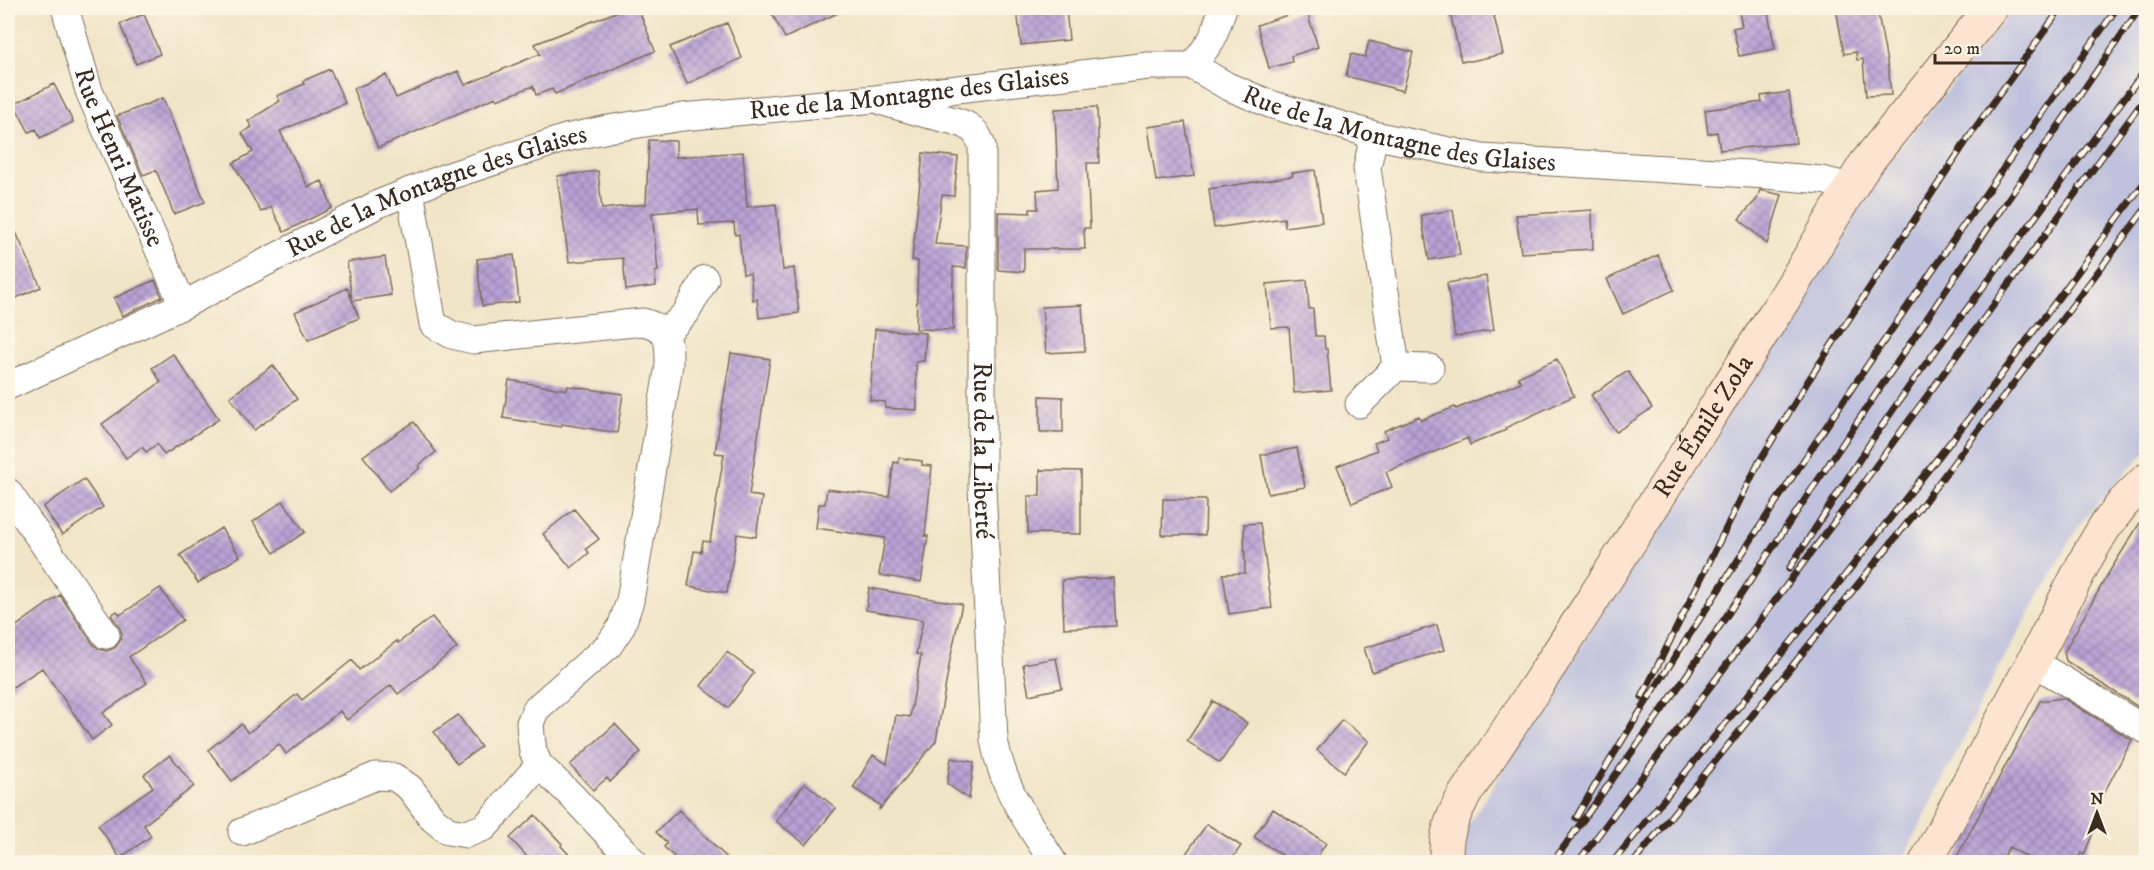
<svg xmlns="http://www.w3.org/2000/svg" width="2154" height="870" font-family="'IM FELL DW Pica',serif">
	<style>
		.railway { fill: #c0c2dd }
		.building { fill: url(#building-cross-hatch) }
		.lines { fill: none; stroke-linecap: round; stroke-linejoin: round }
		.street-casing { stroke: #7b6b59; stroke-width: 29 }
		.secondary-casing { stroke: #7b6b59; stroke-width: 35 }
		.street { stroke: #fff; stroke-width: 27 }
		.secondary { stroke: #fde4d0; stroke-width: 33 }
		.rail-casing { stroke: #3b2a1e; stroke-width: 7 }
		.rail { stroke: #fcf5e5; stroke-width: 4.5; stroke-dasharray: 14; stroke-linecap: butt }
		.labels { text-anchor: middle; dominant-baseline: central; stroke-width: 4.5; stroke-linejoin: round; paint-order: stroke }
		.street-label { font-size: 26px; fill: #3b2a1e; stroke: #fcf5e5 }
	</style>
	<defs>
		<pattern id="building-cross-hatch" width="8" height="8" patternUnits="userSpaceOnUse" patternTransform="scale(1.5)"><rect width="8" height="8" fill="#b9a2d6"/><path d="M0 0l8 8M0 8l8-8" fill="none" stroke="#9884ad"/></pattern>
	</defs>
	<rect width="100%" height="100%" fill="#fcf5e5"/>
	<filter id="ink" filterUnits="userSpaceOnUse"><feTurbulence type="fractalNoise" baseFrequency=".0167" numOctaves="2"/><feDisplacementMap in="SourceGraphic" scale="12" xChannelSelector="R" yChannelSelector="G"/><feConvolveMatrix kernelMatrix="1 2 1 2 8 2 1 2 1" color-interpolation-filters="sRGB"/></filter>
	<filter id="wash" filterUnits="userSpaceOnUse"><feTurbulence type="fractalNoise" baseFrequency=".008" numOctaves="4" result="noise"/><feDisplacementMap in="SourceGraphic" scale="24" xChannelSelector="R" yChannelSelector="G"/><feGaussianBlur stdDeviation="1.35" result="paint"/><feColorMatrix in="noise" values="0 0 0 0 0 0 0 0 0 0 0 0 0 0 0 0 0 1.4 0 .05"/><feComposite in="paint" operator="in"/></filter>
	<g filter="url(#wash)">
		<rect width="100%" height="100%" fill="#f1e5c7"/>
		<path class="railway" d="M2014,8H2146V452L2140,457L2080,524L1998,669L1902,862H1443L1497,780L1862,195Z"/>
		<g id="blocks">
			<path class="building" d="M626,8H638L655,51L555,94L552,89L536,95L533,86L497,100L496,97L378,148L353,89L386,75L396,98L458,71L465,85L540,54L535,44Z
				M769,8H848L785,38Z
				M1017,8H1066L1069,40L1021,45Z
				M1449,8H1492L1503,54L1471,61H1461Z
				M1767,8L1775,49L1739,56L1733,28L1742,26L1739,12Z
				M1836,8H1877L1889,73L1891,95L1866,96L1863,59L1857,60L1856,52L1844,54Z
				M1306,9L1318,47L1291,56L1292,62L1269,68L1257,25Z
				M144,14L160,54L136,64L120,24Z
				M727,23L742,58L687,84L670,47Z
				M1369,41L1413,52L1403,91L1346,76L1351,54L1365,57Z
				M330,69L345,103L280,131L308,187L322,181L332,208L284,232L271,207L261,212L233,163L253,152L242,133L252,127L248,121L280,101L277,96L304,84L303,81Z
				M54,84L73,122L40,138L36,129L29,132L14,104Z
				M1789,92L1796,143L1720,150L1717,132L1708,134L1705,110L1762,102L1761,96Z
				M163,98L205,202L174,214L156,170L143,175L117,116Z
				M1097,107L1099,163H1087L1090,228H1084L1085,249H1024V272L998,270V212L1030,213V209H1038L1037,190L1058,188L1055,109Z
				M1185,122L1194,176L1156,181L1148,127Z
				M649,140L676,141V157L743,152L747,207L776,204L783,270L794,268L799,313L759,318L757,299L753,300L750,273L743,274L739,234L735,235L734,223L699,225L698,209L652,213L658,271L655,272L656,286L626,290L623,258L569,262L557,176L598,171L602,209L646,204Z
				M923,153L958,157L954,196L942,195L935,244L966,246V268L953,267V330L916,329L918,261L912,260Z
				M1315,170L1322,222L1285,227L1284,218L1214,228L1209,189L1293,176L1292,173Z
				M1760,190L1782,195L1767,244L1739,219L1757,199Z
				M1453,210L1460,255L1429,260L1421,215Z
				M1592,210L1593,249L1521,253L1516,215Z
				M8,215L41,287L16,298L8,280Z
				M514,255L519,302L482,306L477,259Z
				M1658,255L1674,290L1623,314L1607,279Z
				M385,257L391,295L352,301L347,262Z
				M1486,276L1494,330L1455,337L1447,283Z
				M155,280L162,297L122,316L114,298Z
				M1307,280L1309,309H1313L1315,336H1324L1325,349H1327L1331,390L1294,393L1289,327L1271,328L1267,284Z
				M347,288L359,318L308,340L295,312Z
				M1082,305L1085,351L1046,353L1042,307Z
				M875,329L926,333L924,361L916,362L917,410L885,408V402L870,400Z
				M731,353L770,359L749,495L762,497L756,537L737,534L727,593L688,586L694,551L701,552L703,541L710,542L724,454L715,453Z
				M173,354L219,419L164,455L157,444L146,452L142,447L126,458L102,424L161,382L152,368Z
				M1557,359L1574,396L1505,428L1506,430L1470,445L1468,438L1386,472L1392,487L1352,503L1337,466L1377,450L1374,443L1387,438L1384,431L1419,416L1421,420L1455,407L1456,409L1521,382L1518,377Z
				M273,365L297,399L254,430L230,397Z
				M1628,371L1652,408L1616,432L1591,395Z
				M509,380L567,390L568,386L623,394L617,433L562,424L561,427L503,418Z
				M1040,396L1063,397V432H1040Z
				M414,422L436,452L418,466L420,468L389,491L363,456Z
				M1297,448L1305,487L1268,494L1261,455Z
				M899,458L922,461V465L932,466L925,536H928L921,582L879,575L885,538L816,528L819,504H825L827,489L889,497L894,462L898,463Z
				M1040,470L1081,471V534L1028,533V496H1040Z
				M84,479L103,507L62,535L43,507Z
				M1163,499L1206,500L1205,535H1162Z
				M283,501L305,532L274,553L253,522Z
				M574,509L599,539L586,549L589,553L571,568L543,534Z
				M2146,513V712L2066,661L2064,652L2108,574Z
				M1260,523L1272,608L1229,614L1223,574L1245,573L1244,524Z
				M221,528L240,556L198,583L180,555Z
				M1113,578L1116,626L1064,628L1062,580Z
				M160,588L183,620L129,657L147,683L103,713L112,725L92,740L42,668L8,690V632L60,595L93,644L99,649L107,651L115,648L120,641L122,634L119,626L111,615L117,611L120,615Z
				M869,588L962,604L950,660L936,741L879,810L880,805L853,788L873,755L887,764L896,715L910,717L921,655L916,654L923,620L866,610Z
				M432,617L457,648L398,694L391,685L347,720L340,711L286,754L279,744L232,781L208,750L241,724L248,733L297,694L302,700L352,660L359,670L397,641L398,643Z
				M1437,625L1444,650L1372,672L1364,648Z
				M727,652L754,673L728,708L701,686Z
				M1056,658L1062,688L1029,695L1023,664Z
				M2063,698L2132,740L2094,812L2100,815L2084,855L2081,853L2076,862H2036L2009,847L2001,862H1954L2040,701Z
				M1213,701L1247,723L1220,763L1187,741Z
				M458,715L481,747L457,764L434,732Z
				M1342,720L1369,741L1344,772L1317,750Z
				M615,724L641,752L610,782L607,778L593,790L570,765Z
				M170,755L194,786L144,825L151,836L120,858L98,825L153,787L144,775Z
				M951,758L974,762L969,799L947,784Z
				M805,783L836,808L806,845L776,821Z
				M1273,809L1326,843L1314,862H1293L1254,837Z
				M679,810L731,862H679L664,847L667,843L656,832Z
				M535,815L562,844L561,846L576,862H532L510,838Z
				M1207,824L1241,846L1230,862H1180Z"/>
		</g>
	</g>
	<g filter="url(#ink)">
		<use href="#blocks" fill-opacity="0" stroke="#7b6b59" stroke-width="1.5"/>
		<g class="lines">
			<g class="street-casing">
				<g id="street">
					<path id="s1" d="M65,8L89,91L183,305"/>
					<path d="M1193,66L1212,39L1223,8"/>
					<path id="s2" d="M884,102C901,107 918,112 934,116C956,122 975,121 982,146V486L994,740C1003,790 1027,820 1053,862"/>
					<path d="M410,191L433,324L452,335L473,340L643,322C670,329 669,340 669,365L630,601L621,627L609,645L536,709L530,723L531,736L533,751L539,765L570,794L634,862"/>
					<path d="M666,333L686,313L705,279"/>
					<path d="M1396,367L1430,368"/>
					<path id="s3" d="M8,386L183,305L378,204L446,177L566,138L608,129L683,117L875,99L1148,66H1193L1227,86L1270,104L1374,135L1482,158L1766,175L1822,180L1851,187"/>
					<path d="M1359,404L1396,367L1367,168L1374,135"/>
					<path d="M8,492L106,635"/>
					<path d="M2033,662L2146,730"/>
					<path d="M242,832L376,776L394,777L410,788L433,819L448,831L466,834L485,827L539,765"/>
				</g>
			</g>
			<g class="secondary-casing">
				<g id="secondary">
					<path id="s4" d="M1447,862C1443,837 1453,815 1465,794C1572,635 1674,472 1777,310C1808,262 1835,211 1866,163L1991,8"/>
					<path d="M1926,862L2033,662L2088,555L2104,528L2124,502L2146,480"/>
				</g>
			</g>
			<use href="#street" class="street"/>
			<use href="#secondary" class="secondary"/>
			<g class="rail-casing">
				<path id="rail" d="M1789,569L1872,440L1913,381L2146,69
					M1642,697L1759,462L1808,381L1973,131L2061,8
					M1576,818C1627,729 1684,643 1740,557C1861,371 1988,188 2117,8
					M1553,862L1680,685L1973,250L2140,8
					M1578,862L1853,497L2146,97
					M1613,862L1846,574L1970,417L2146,180
					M1634,862L1921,506L2146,208"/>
			</g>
			<use href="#rail" class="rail"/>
		</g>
	</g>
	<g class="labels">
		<g class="street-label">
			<text stroke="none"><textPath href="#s3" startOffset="958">Rue de la Montagne des Glaises</textPath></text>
			<text stroke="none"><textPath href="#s3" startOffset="1462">Rue de la Montagne des Glaises</textPath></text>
			<text stroke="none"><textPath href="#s1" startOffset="159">Rue Henri Matisse</textPath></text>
			<text stroke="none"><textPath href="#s3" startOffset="472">Rue de la Montagne des Glaises</textPath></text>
			<text stroke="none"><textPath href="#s4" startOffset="510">Rue Émile Zola</textPath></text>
			<text stroke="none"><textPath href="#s2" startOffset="417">Rue de la Liberté</textPath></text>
		</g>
	</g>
	<rect width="2154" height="870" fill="none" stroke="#fcf5e5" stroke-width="30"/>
	<g transform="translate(2097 813)" stroke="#fcf5e5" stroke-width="4.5" paint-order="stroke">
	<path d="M0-4.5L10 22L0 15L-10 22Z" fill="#3b2a1e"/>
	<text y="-9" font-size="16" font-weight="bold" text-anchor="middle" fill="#3b2a1e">N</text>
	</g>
	<path d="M1935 54v9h90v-9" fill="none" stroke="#3b2a1e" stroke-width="3"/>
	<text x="1944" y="54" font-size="18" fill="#3b2a1e" stroke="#fcf5e5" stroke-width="4.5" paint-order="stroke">20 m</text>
</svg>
